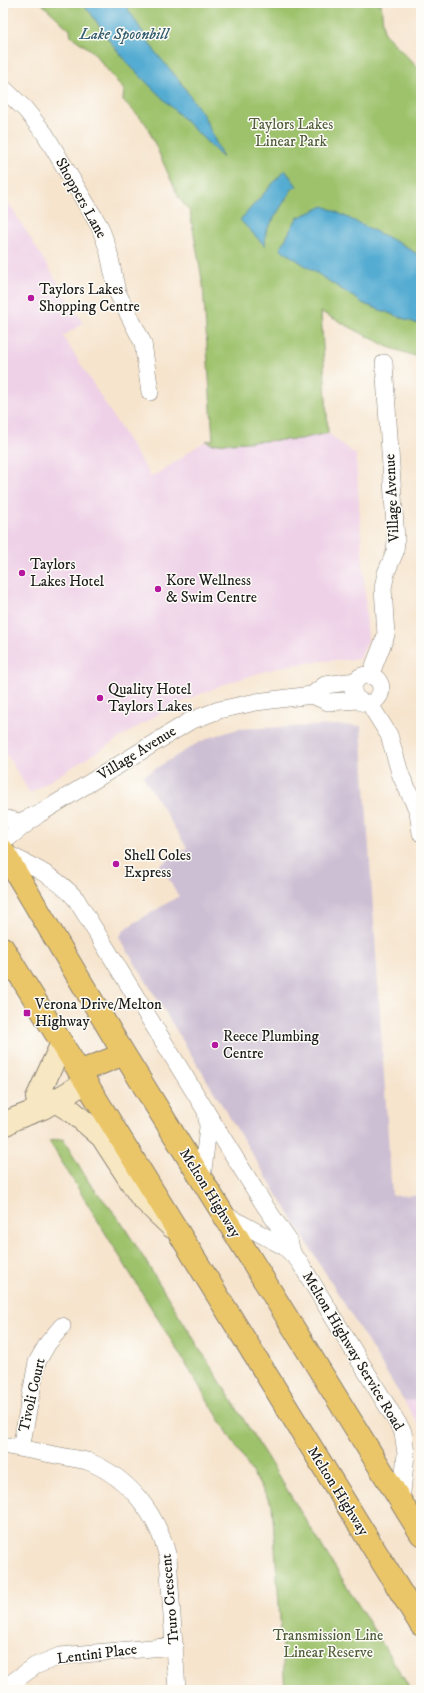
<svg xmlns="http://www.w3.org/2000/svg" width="424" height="1693" font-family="'IM FELL DW Pica',serif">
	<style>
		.built { fill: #eed0e7 }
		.industrial { fill: #ccbed3 }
		.green { fill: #9ec26c; stroke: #5d6f44 }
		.water { fill: #55acd2; stroke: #386477 }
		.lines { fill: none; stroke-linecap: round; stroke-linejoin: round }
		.street-casing { stroke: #898074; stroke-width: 18 }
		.secondary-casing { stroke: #898074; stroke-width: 24 }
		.highway-casing { stroke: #898074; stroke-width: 24 }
		.street { stroke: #fff; stroke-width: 17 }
		.secondary { stroke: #f7e8c3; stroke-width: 22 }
		.highway { stroke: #ebc669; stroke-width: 22 }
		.poi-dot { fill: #b5179e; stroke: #fdfcf7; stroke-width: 1.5 }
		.labels { text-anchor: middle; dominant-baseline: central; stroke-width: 3; stroke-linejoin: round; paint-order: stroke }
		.park-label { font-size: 15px; fill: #505e3c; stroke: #fdfcf7 }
		.street-label { font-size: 15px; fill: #1c1c1c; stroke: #fdfcf7 }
		.poi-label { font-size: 15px; fill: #1c1c1c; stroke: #fdfcf7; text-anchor: start }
		.water-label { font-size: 16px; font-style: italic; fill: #365d6e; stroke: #fdfcf7 }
	</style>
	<rect width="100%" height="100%" fill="#fdfcf7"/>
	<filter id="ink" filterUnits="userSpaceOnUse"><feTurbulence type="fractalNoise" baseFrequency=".025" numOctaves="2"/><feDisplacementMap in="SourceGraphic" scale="8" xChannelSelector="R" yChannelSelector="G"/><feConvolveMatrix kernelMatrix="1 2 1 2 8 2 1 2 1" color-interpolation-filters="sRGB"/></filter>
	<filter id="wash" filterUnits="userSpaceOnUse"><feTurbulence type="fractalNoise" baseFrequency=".012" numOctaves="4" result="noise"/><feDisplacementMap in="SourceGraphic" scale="16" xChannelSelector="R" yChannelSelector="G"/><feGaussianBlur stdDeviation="0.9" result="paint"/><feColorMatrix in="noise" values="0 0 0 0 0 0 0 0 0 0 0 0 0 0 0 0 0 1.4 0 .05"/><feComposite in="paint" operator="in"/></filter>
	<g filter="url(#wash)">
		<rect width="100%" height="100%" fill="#f6e4cd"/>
		<path class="built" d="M3,194L83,323L63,336L151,477L184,457V455L206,441L212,444L300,439L328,433L356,455L368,641L359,659L322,661L285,666L259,673L222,685L182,702L167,709L30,793L3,749Z
			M421,1400V1429L404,1401Z"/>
		<path class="industrial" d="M336,725L361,726L392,1196L421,1195V1400L404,1401L119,937L126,928L179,896L160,865L187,848L143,776L196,744L211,737L238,729Z"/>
		<path class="green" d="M41,3H381L384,33L421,71V358L388,347L321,312L328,433L300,439L212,444L206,441L213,440L203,285L190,212L179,198L146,124L123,100L124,90L92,51L71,36L70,30Z
			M63,1139L90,1184L117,1216L135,1244L411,1690H285L272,1505L49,1141Z"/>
		<path class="water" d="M80,3H124L156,53L179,80L204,116L223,158L132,68L111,43L90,12Z
			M285,170L297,186L292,189L266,231L265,246L240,220Z
			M324,206L407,247L421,257V325L364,304L280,249L297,218Z"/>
	</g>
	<g filter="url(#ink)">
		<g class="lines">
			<g class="street-casing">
				<path id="street" d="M3,88L25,109L45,134L100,227L108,249L117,292L143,343L150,392
					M353 689a14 14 0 1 1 28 0a14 14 0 1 1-28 0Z
					M370,676L386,635L383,588L386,573L395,552L396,540L384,363
					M312,695L325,685L356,681
					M369,703L389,735L401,776L418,811L421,833
					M3,818L20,822L33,816
					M3,842L39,814L190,721L219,710L256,702L312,695L328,702L359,700
					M5,853C30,865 57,877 76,899L206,1111L208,1127L202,1179
					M207,1113L265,1206L289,1241L292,1252
					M223,1214L285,1247L299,1261L403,1432L406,1454L401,1501
					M3,1445L87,1461C130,1478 157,1514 168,1557L177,1690
					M21,1448L37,1362L48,1343L62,1326
					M3,1689L35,1666L60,1656L175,1646"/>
			</g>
			<g class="secondary-casing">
				<path id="secondary" d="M37,1098L62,1043
					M55,1101L73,1112L102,1137L141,1197L172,1227
					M3,1126L14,1119L43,1108L86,1082"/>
			</g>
			<g class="highway-casing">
				<path id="highway" d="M3,851L124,1054L421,1534
					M3,948L421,1625
					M79,1072L124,1054"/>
			</g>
			<use href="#street" class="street"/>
			<use href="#secondary" class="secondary"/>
			<use href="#highway" class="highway"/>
		</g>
	</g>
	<g class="poi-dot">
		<circle cx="31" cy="298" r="4"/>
		<circle cx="22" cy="573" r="4"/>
		<circle cx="158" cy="589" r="4"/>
		<circle cx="100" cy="698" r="4"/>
		<circle cx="116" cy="864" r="4"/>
		<rect x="23" y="1009" width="8" height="8" rx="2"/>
		<circle cx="215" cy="1045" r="4"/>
	</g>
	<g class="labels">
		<g class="park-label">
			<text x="291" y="124">Taylors Lakes<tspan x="291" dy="17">Linear Park</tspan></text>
			<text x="328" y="1635">Transmission Line<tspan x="328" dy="17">Linear Reserve</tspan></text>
		</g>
		<g class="street-label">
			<text transform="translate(81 198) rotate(61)">Shoppers Lane</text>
			<text transform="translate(392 498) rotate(-93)">Village Avenue</text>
			<text transform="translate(137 753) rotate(-32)">Village Avenue</text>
			<text transform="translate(210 1193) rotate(58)">Melton Highway</text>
			<text transform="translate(353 1351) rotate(59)">Melton Highway Service Road</text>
			<text transform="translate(32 1395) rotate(-77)">Tivoli Court</text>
			<text transform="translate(338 1491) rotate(58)">Melton Highway</text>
			<text transform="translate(170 1599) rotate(-95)">Truro Crescent</text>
			<text transform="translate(97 1654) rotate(-7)">Lentini Place</text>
		</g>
		<g class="poi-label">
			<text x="39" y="289">Taylors Lakes<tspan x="39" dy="17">Shopping Centre</tspan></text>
			<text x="30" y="564">Taylors<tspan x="30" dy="17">Lakes Hotel</tspan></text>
			<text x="166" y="580">Kore Wellness<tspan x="166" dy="17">&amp; Swim Centre</tspan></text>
			<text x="108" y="689">Quality Hotel<tspan x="108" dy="17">Taylors Lakes</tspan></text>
			<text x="124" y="855">Shell Coles<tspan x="124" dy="17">Express</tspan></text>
			<text x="35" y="1004">Verona Drive/Melton<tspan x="35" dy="17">Highway</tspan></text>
			<text x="223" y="1036">Reece Plumbing<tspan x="223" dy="17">Centre</tspan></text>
		</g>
		<g class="water-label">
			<text x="124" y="34">Lake Spoonbill</text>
		</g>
	</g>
	<rect width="424" height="1693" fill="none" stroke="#fdfcf7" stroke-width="16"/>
</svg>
